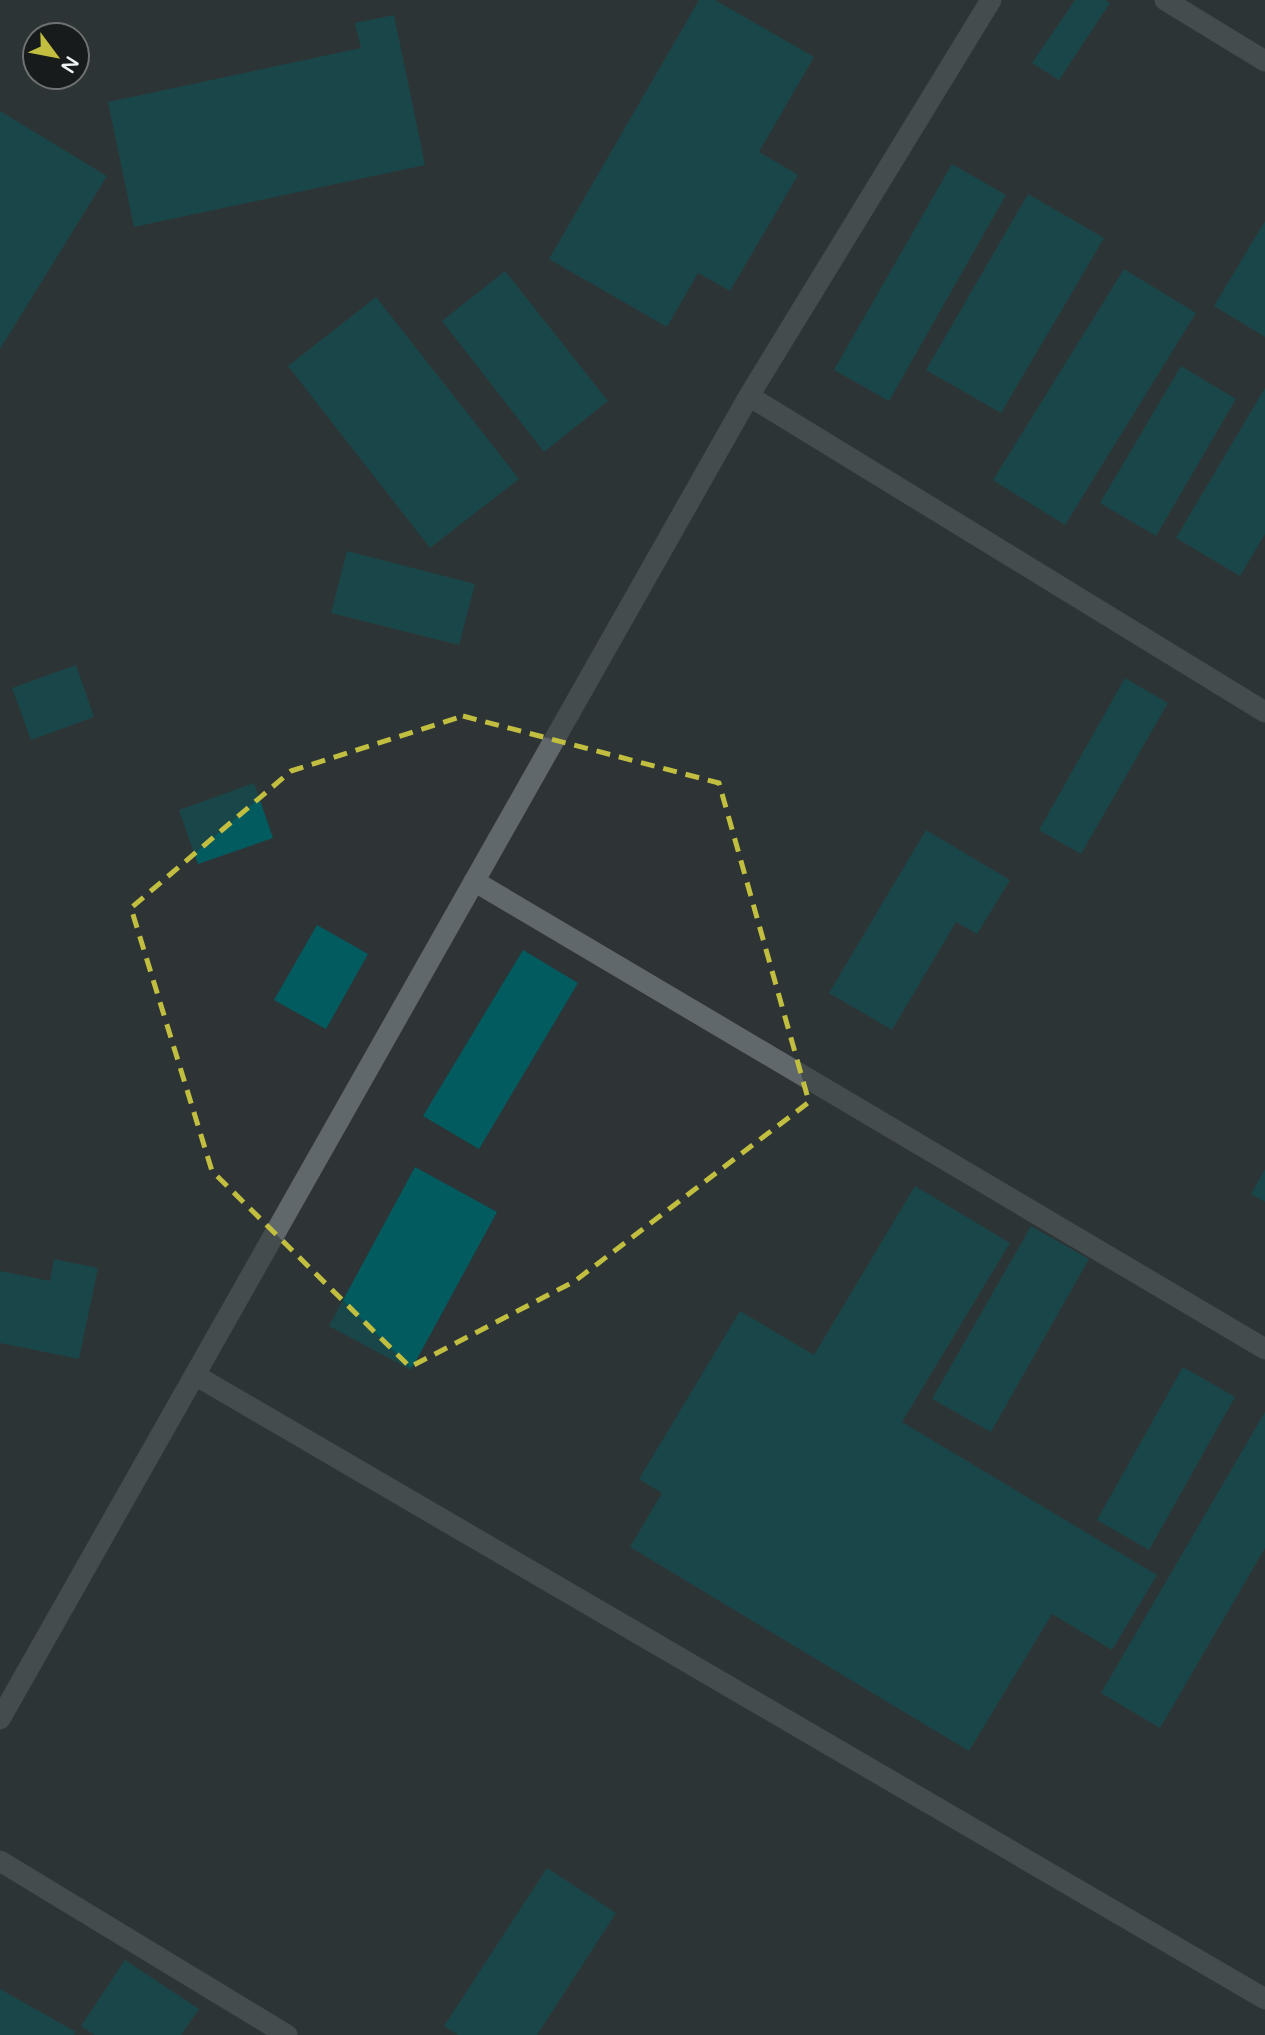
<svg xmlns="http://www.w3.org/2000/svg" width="1265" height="2035" font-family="'Varela Round',sans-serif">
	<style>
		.building { fill: #025b5f }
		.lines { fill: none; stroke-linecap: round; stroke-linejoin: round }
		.minor { stroke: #61686b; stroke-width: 21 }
		.marked { fill: none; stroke: #c1be40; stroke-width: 5; stroke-dasharray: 14 9; stroke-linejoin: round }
	</style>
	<rect width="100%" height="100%" fill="#2e3436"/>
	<path class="building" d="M699,0H715L814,57L759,152L798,175L730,291L698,273L667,327L549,259Z
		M1075,0H1105L1110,3L1059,80L1032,63Z
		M394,15L425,165L134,227L108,102L361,48L355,23Z
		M0,111L107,176L0,349Z
		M952,164L1006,195L889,401L834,370Z
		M1028,194L1104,238L1001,413L926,370Z
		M1265,221V337L1214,306Z
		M1124,269L1196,313L1065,525L993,480Z
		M505,271L608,401L544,452L442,321Z
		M376,297L519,479L430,548L288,366Z
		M1181,366L1236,399L1156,536L1100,503Z
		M1265,388V534L1240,576L1176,538Z
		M347,551L475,584L459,645L331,613Z
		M76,665L94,717L31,740L12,688Z
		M1125,678L1168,703L1081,854L1039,830Z
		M254,783L273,838L198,864L179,810Z
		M926,830L1010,880L977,934L956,922L892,1030L829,993Z
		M317,925L368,954L326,1029L274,1000Z
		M523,950L578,983L479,1149L423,1116Z
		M415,1167L497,1212L411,1370L329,1326Z
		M1265,1169V1202L1251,1194Z
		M915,1186L1010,1243L902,1422L1157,1575L1112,1650L1052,1614L969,1751L630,1547L662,1493L639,1479L740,1311L814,1355Z
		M1031,1226L1089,1259L991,1432L932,1399Z
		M54,1259L98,1268L79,1359L0,1343V1271L50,1281Z
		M1183,1367L1235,1397L1149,1550L1097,1520Z
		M1265,1412V1548L1160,1728L1101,1693Z
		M547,1868L616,1913L537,2035H458L444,2026Z
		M125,1960L199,2009L181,2035H95L81,2026Z
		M0,1989L76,2032L74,2035H0Z"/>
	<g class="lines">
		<path class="minor" d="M1165,0L1265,61
			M749,396L991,0
			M474,881L1265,1349
			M195,1375L1265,1999
			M0,1719L749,396L1265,712
			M0,1861L287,2035"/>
	</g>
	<path d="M0 0H1265V2035H0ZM463,716L719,783L809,1102L575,1281L410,1367L212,1171L131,908L291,771Z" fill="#2e3436" fill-opacity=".55" fill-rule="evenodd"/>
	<path class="marked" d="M463,716L719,783L809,1102L575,1281L410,1367L212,1171L131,908L291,771Z"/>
	<g transform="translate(56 56) rotate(122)"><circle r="33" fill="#181b1c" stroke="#6e7172" stroke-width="2"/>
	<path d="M0-5L12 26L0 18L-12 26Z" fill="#c1be40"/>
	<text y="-10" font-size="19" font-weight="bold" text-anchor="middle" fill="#eff3f4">N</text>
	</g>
</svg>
